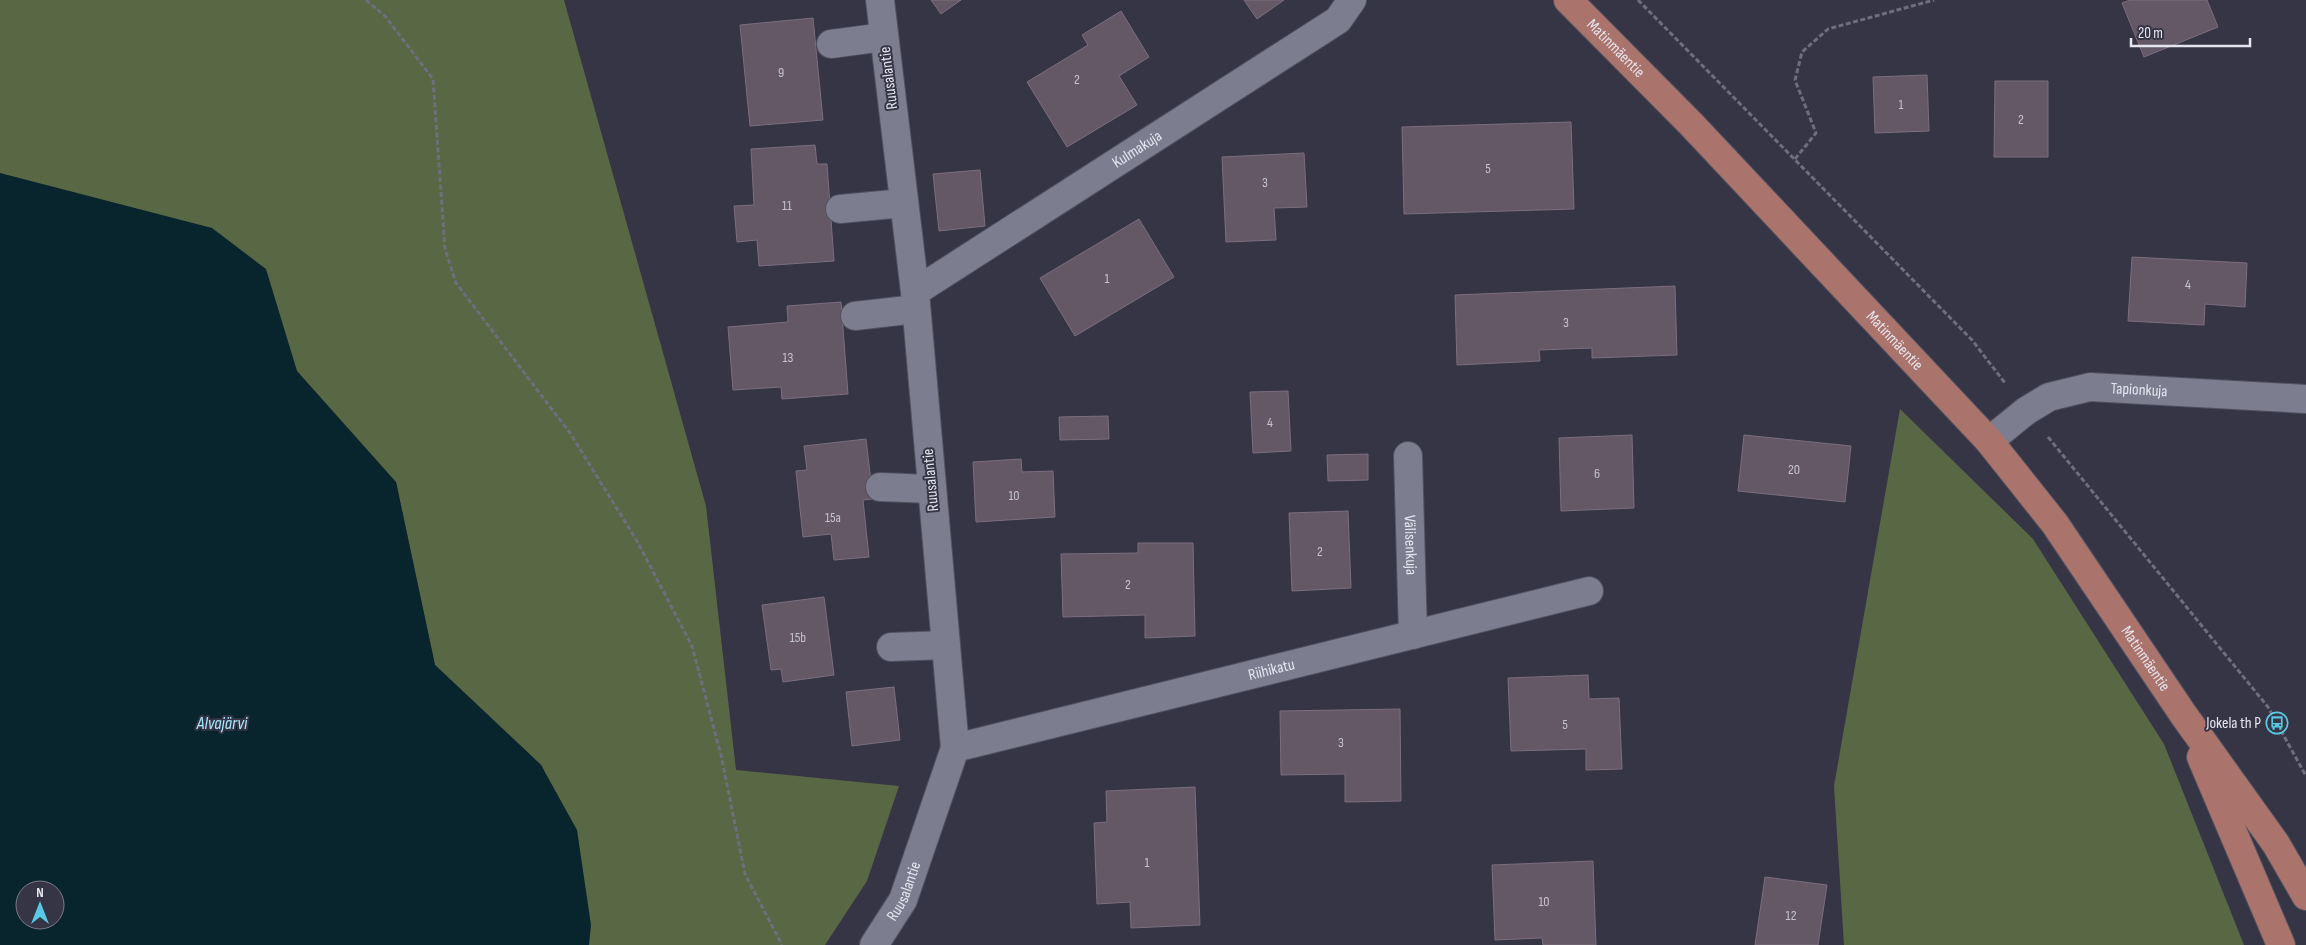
<svg xmlns="http://www.w3.org/2000/svg" width="2306" height="945" font-family="'Sofia Sans Condensed',sans-serif">
	<style>
		.green { fill: #586844 }
		.water { fill: #08252d; fill-rule: evenodd }
		.building { fill: #645867; stroke: #7b6e7f }
		.lines { fill: none; stroke-linecap: round; stroke-linejoin: round }
		.minor-casing { stroke: #51515f; stroke-width: 30 }
		.major-casing { stroke: #51515f; stroke-width: 30 }
		.path { stroke: #6e6e7d; stroke-width: 3; stroke-dasharray: 5 2.5; stroke-linecap: butt }
		.minor { stroke: #7d7d90; stroke-width: 28 }
		.major { stroke: #aa736b; stroke-width: 28 }
		.labels { text-anchor: middle; dominant-baseline: central; stroke-width: 4; stroke-linejoin: round; paint-order: stroke }
		.number-label { font-size: 14px; fill: #c5c2ce }
		.street-label { font-size: 16px; fill: #e5e5f0; stroke: #363546 }
		.poi-label { font-size: 16px; fill: #e5e5f0; stroke: #363546; text-anchor: end }
		.water-label { font-size: 18px; font-style: italic; fill: #a6e9fe; stroke: #363546 }
	</style>
	<rect width="100%" height="100%" fill="#363546"/>
	<path class="green" d="M0,0H564L706,506L736,770L899,786L867,881L825,945H505L544,770L541,765L435,665L396,482L0,262Z
		M1900,409L2033,539L2164,744L2244,945H1844L1834,786Z"/>
	<path class="water" d="M0,173L212,228L266,269L297,371L396,482L435,665L541,765L577,830L591,925L589,945H0ZM25,890H55V920H25Z"/>
	<path class="building" d="M931,0H961L941,14Z
		M1244,0H1284L1257,19Z
		M2130,0H2207L2218,27L2144,57L2122,3Z
		M1121,11L1149,57L1119,76L1137,105L1067,147L1027,82L1088,45L1082,35Z
		M813,18L823,120L750,126L740,25Z
		M1927,75L1929,131L1875,133L1873,77Z
		M1995,81H2048V157H1994Z
		M1571,122L1574,209L1404,214L1402,127Z
		M815,145L817,164H827L834,261L759,266L757,240L737,242L734,206L754,205L751,149Z
		M1304,153L1307,207L1274,208L1276,240L1226,242L1222,157Z
		M980,170L985,226L939,231L933,174Z
		M1139,219L1174,277L1075,336L1040,278Z
		M2132,257L2247,263L2245,307L2205,304L2204,325L2128,321Z
		M1675,286L1677,355L1592,358V348L1539,350L1540,361L1457,365L1455,295Z
		M841,302L848,394L782,399L781,387L733,390L728,327L788,322L787,306Z
		M1288,391L1291,451L1253,453L1250,392Z
		M1108,416L1109,439L1060,440L1059,417Z
		M1632,435L1634,508L1561,511L1559,438Z
		M1744,435L1851,446L1845,502L1738,491Z
		M866,439L873,499L863,500L869,557L834,560L831,534L803,537L796,471L807,470L804,446Z
		M1368,454V480L1328,481L1327,455Z
		M1021,459L1022,472L1053,471L1055,517L976,522L973,462Z
		M1348,511L1351,588L1292,591L1289,513Z
		M1138,543H1193L1195,636L1145,638V615L1063,617L1061,554L1138,553Z
		M824,597L834,675L783,682L781,669L771,670L762,605Z
		M1588,675L1589,699L1619,698L1622,769L1586,770V749L1511,751L1508,678Z
		M894,687L900,740L852,746L846,692Z
		M1400,709L1401,801L1345,802V774L1281,775L1280,711Z
		M1195,787L1200,925L1131,928L1130,902L1097,904L1094,823L1107,822L1106,791Z
		M1593,861L1596,945H1543L1542,938L1495,940L1492,865Z
		M1765,877L1827,885L1818,945H1755Z"/>
	<g class="lines">
		<g class="minor-casing">
			<g id="minor">
				<path d="M831,44L884,37"/>
				<path d="M840,209L904,203"/>
				<path id="s1" d="M915,292L1338,20L1352,0"/>
				<path d="M855,316L916,309"/>
				<path id="s2" d="M1989,441L2026,411L2049,397L2090,387L2306,399"/>
				<path id="s3" d="M1408,456L1413,635"/>
				<path d="M880,487L932,489"/>
				<path d="M891,647L946,645"/>
				<path id="s4" d="M955,748L1589,591"/>
				<path id="s5" d="M874,945L903,900L955,748L915,292L880,0"/>
			</g>
		</g>
		<g class="major-casing">
			<g id="major">
				<path id="s6" d="M1568,0L1691,124L1989,441L2055,524L2183,714L2276,844L2306,896"/>
				<path d="M2201,757L2281,945"/>
			</g>
		</g>
		<path class="path" d="M366,0L385,16L433,79L445,249L456,283L570,433L637,541L692,646L721,755L745,874L782,945
			M1638,0L1972,340L2005,383
			M1795,159L1816,133L1795,80L1802,52L1828,29L1934,0
			M2048,437L2268,707L2306,776"/>
		<use href="#minor" class="minor"/>
		<use href="#major" class="major"/>
	</g>
	<defs>
		<g id="bus-ring" transform="scale(1.125)"><circle r="9.5" fill="#363546" stroke="#58c9e3" stroke-width="1.5"/><path d="M-5-6H5V4H4V6H2V4H-2V6H-4V4H-5ZM-3.5-4V0h7V-4ZM-3.5 1.2v1.5H-2V1.2ZM2 1.2v1.5H3.5V1.2Z" fill="#58c9e3"/></g>
	</defs>
	<g fill-rule="evenodd">
		<use href="#bus-ring" x="2277" y="723"/>
	</g>
	<g class="labels">
		<g class="number-label">
			<text x="781" y="72">9</text>
			<text x="1077" y="79">2</text>
			<text x="1901" y="104">1</text>
			<text x="2021" y="119">2</text>
			<text x="1488" y="168">5</text>
			<text x="1265" y="182">3</text>
			<text x="787" y="205">11</text>
			<text x="1107" y="278">1</text>
			<text x="2188" y="284">4</text>
			<text x="1566" y="322">3</text>
			<text x="788" y="357">13</text>
			<text x="1270" y="422">4</text>
			<text x="1794" y="469">20</text>
			<text x="1597" y="473">6</text>
			<text x="1014" y="495">10</text>
			<text x="833" y="517">15a</text>
			<text x="1320" y="551">2</text>
			<text x="1128" y="584">2</text>
			<text x="798" y="637">15b</text>
			<text x="1565" y="724">5</text>
			<text x="1341" y="742">3</text>
			<text x="1147" y="862">1</text>
			<text x="1544" y="901">10</text>
			<text x="1791" y="915">12</text>
		</g>
		<g class="street-label">
			<text stroke="none"><textPath href="#s6" startOffset="68">Matinmäentie</textPath></text>
			<text transform="translate(889 78) rotate(-97)">Ruusalantie</text>
			<text stroke="none"><textPath href="#s1" startOffset="264">Kulmakuja</textPath></text>
			<text stroke="none"><textPath href="#s6" startOffset="472">Matinmäentie</textPath></text>
			<text stroke="none"><textPath href="#s2" startOffset="166">Tapionkuja</textPath></text>
			<text transform="translate(931 480) rotate(-95)">Ruusalantie</text>
			<text stroke="none"><textPath href="#s3" startOffset="89">Välisenkuja</textPath></text>
			<text stroke="none"><textPath href="#s6" startOffset="878">Matinmäentie</textPath></text>
			<text stroke="none"><textPath href="#s4" startOffset="326">Riihikatu</textPath></text>
			<text stroke="none"><textPath href="#s5" startOffset="62">Ruusalantie</textPath></text>
		</g>
		<g class="poi-label">
			<text x="2261" y="723">Jokela th P</text>
		</g>
		<g class="water-label">
			<text x="222" y="723">Alvajärvi</text>
		</g>
	</g>
	<g transform="translate(40 905)"><circle r="24" fill="#363546" stroke="#7c7b8a"/>
	<path d="M0-4L9 19L0 12L-9 19Z" fill="#58c9e3"/>
	<text y="-8" font-size="14" font-weight="bold" text-anchor="middle" fill="#e5e5f0">N</text>
	</g>
	<path d="M2131 38v8h119v-8" fill="none" stroke="#e5e5f0" stroke-width="2.5"/>
	<text x="2138" y="38" font-size="15" fill="#e5e5f0" stroke="#363546" stroke-width="4" paint-order="stroke">20 m</text>
</svg>
